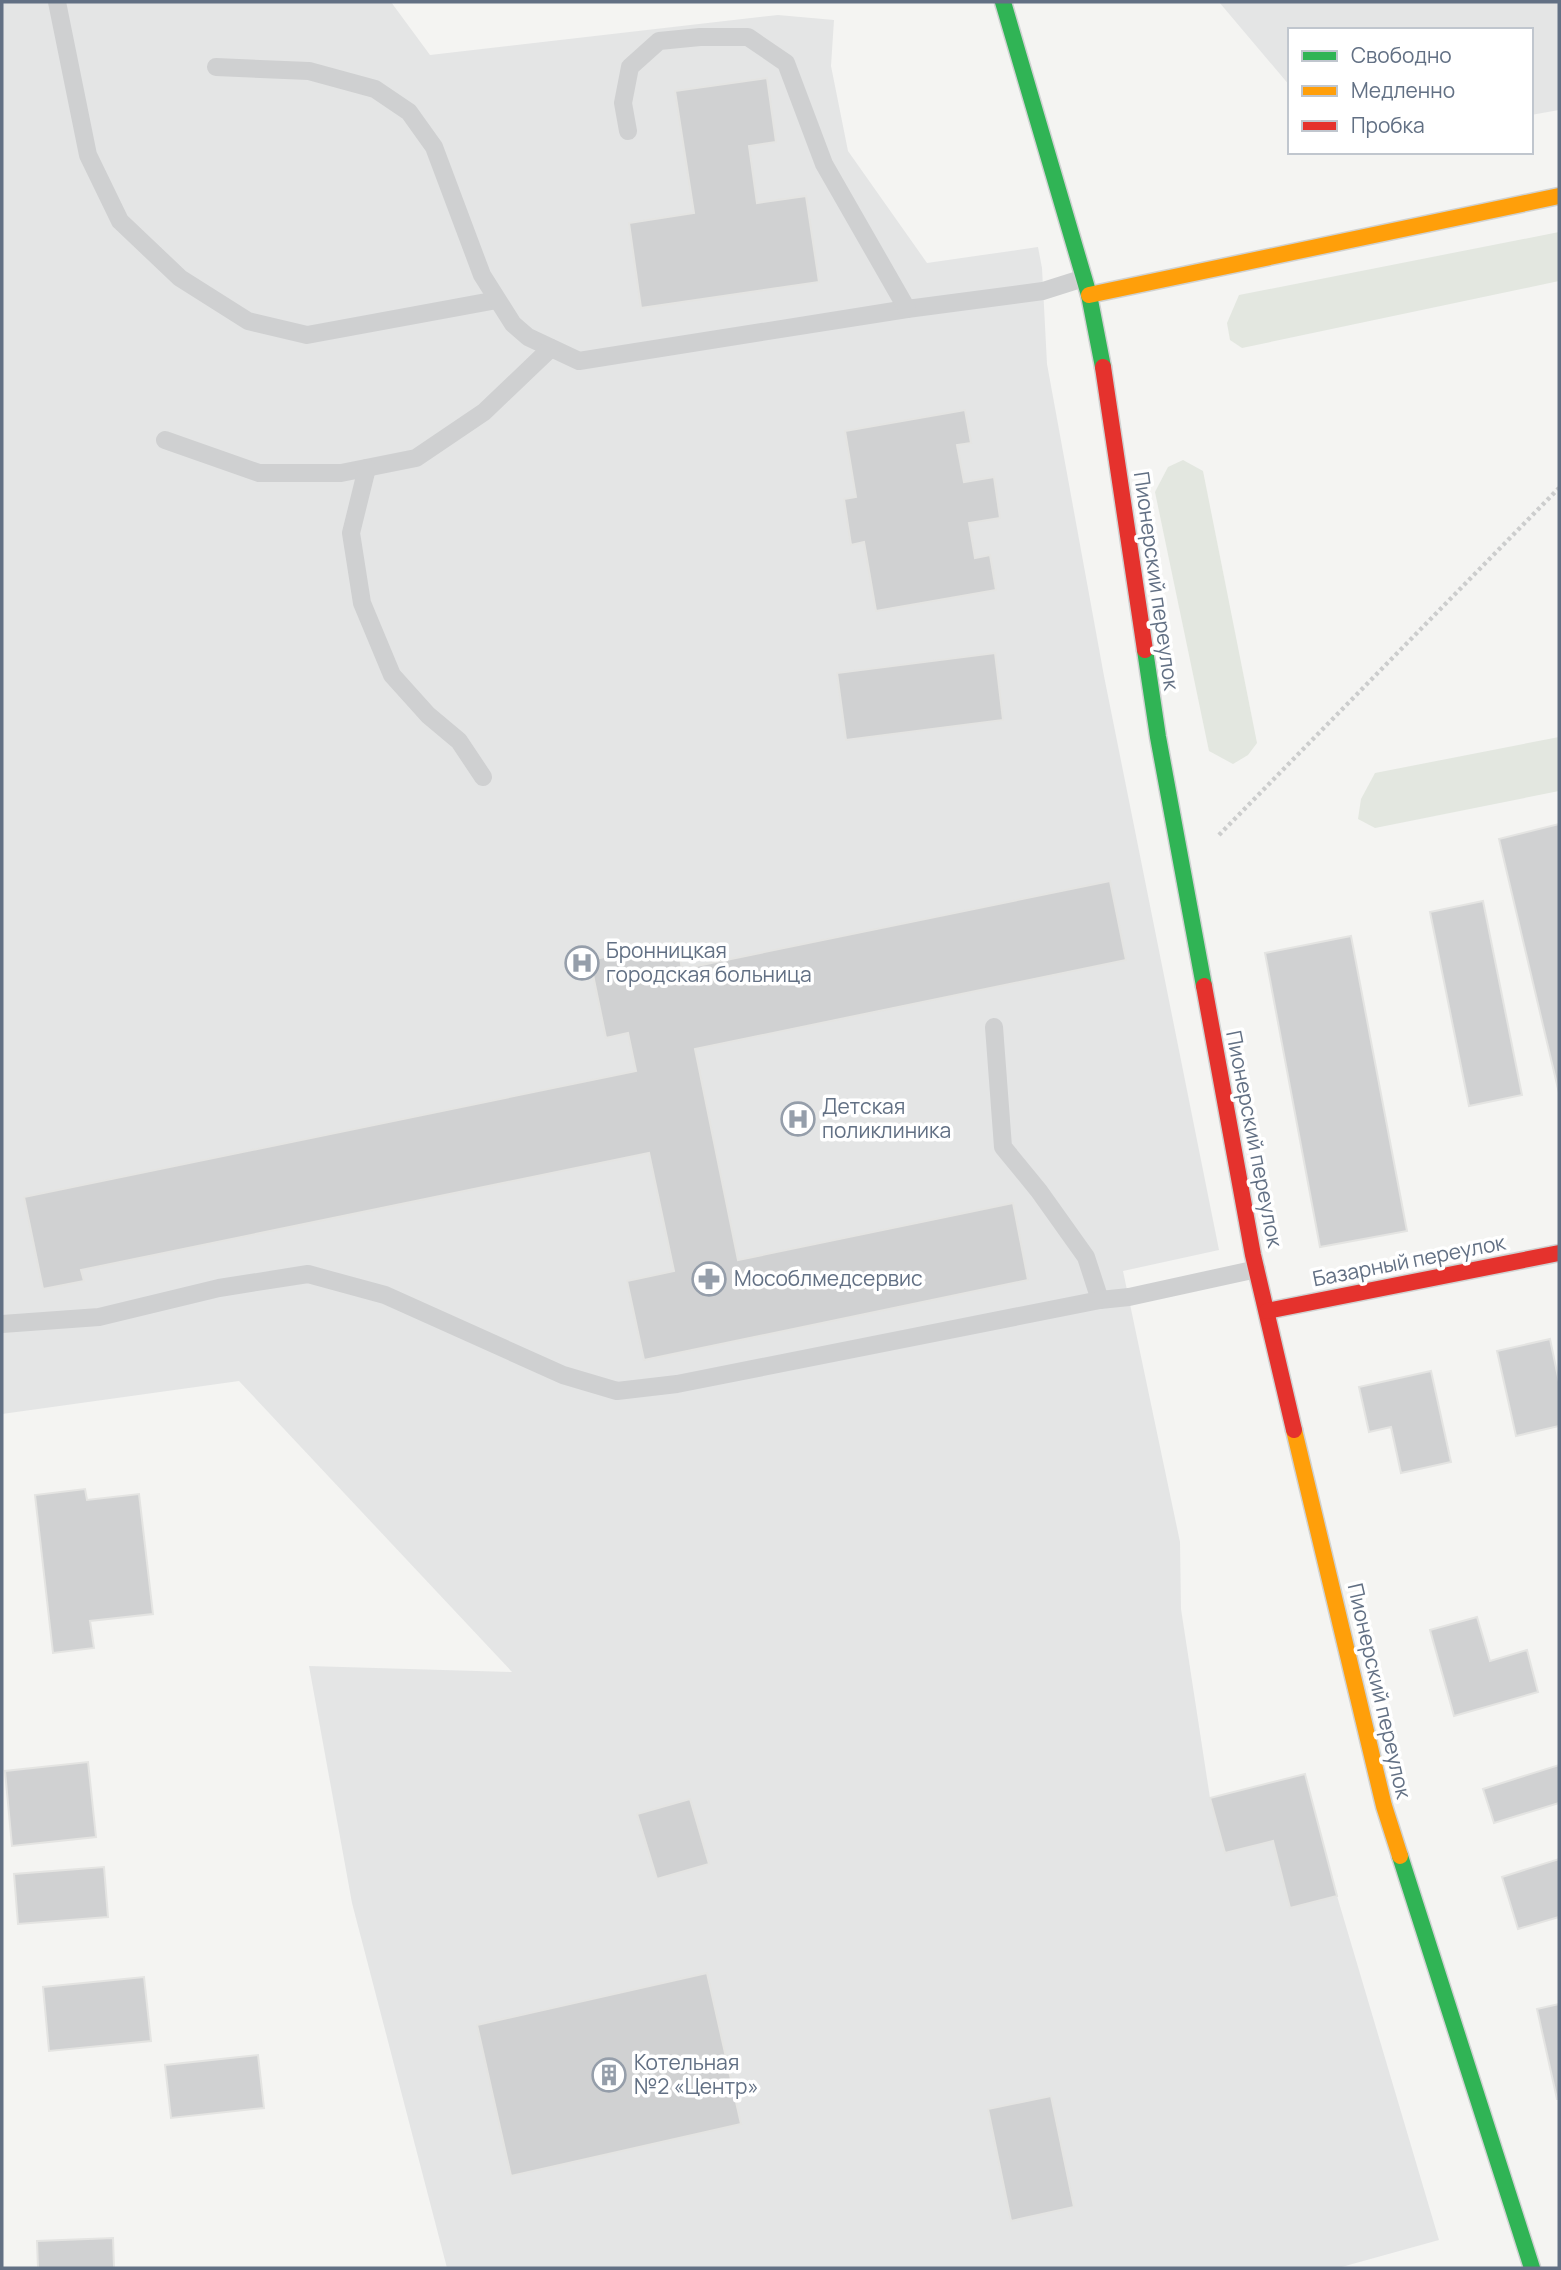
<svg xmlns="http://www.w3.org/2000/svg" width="1561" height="2270" font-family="Manrope,sans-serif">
<rect width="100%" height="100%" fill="#f4f4f2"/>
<g fill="#e4e5e5">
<polygon points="2,2 391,2 430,55 778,15 834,20 831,66 848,151 927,263 1038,247 1042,268 1047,364 1104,676 1219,1250 1123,1271 1180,1542 1181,1609 1210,1798 1225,1853 1273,1841 1290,1908 1337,1896 1439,2240 1338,2268 447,2268 352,1903 309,1666 512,1672 239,1381 2,1414"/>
<polygon points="1219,2 1559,2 1559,110 1531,115 1531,30 1290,30 1290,86"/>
</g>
<g fill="#e3e7e0">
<polygon points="1559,232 1559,281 1242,348 1230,340 1227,323 1239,295"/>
<polygon points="1183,460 1203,471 1257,743 1248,755 1233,764 1209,751 1155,492 1168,467"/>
<polygon points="1559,737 1559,791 1375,828 1358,819 1361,799 1375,773"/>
</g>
<g fill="#d0d1d2" stroke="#e4e4e2" stroke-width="2">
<polygon points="767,78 776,142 749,146 757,203 806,196 819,282 641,308 629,223 694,213 675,91"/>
<polygon points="965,410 971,443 957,445 964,482 994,477 1000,518 969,523 975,558 990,555 996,590 876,611 864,542 851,545 844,499 856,497 845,431"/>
<polygon points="995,653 1003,720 846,740 837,673"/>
<polygon points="1559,824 1559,1093 1499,839"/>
<polygon points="1110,881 1126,960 695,1049 738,1260 1013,1203 1028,1280 644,1360 627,1281 674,1271 649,1153 81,1270 84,1281 43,1289 24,1197 636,1071 628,1033 606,1038 590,960 677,942 682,969"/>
<polygon points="1483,901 1522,1095 1469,1106 1430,912"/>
<polygon points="1351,936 1407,1231 1320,1247 1265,953"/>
<polygon points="1550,1339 1559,1382 1559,1426 1516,1436 1497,1351"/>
<polygon points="1431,1371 1451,1462 1401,1473 1391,1427 1369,1432 1359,1387"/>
<polygon points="85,1489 87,1500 139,1494 153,1614 90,1621 94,1648 53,1653 35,1495"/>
<polygon points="1477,1617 1490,1661 1527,1650 1538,1692 1454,1716 1430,1630"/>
<polygon points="88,1762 96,1837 12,1846 5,1771"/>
<polygon points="1559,1765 1559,1803 1494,1823 1483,1789"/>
<polygon points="1305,1774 1337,1896 1290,1908 1273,1841 1225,1853 1210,1798"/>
<polygon points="690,1799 709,1864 657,1879 637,1814"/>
<polygon points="1559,1859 1559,1917 1518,1929 1502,1877"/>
<polygon points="104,1867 108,1917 18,1924 14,1874"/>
<polygon points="707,1973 741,2124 511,2176 477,2025"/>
<polygon points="144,1977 151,2041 49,2051 43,1987"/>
<polygon points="1559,2004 1559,2099 1557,2099 1537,2009"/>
<polygon points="258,2055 264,2108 171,2118 165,2065"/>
<polygon points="1051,2096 1074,2207 1011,2221 988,2109"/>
<polygon points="113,2238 114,2268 38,2268 37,2241"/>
</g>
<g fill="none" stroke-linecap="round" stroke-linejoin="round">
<defs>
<g id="fast">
<polyline points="1003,2 1089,295 1103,367"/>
<polyline points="1145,650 1158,737 1204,986"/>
<polyline points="1400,1856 1532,2268"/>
</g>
<g id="slow">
<polyline points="1089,295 1559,196"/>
<polyline points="1294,1430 1384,1806 1400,1856"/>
</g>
<g id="jam">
<polyline points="1103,367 1145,650"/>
<polyline points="1204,986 1253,1255 1294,1430"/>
<polyline points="1267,1311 1559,1253"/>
</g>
</defs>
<use href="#fast" stroke="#d0d2d2" stroke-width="19"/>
<use href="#slow" stroke="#d0d2d2" stroke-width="19"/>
<use href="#jam" stroke="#d0d2d2" stroke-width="19"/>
<polyline stroke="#cccdcd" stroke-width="4.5" stroke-dasharray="3.5 3.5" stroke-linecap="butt" points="1219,835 1559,488"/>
<g stroke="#cfd0d1" stroke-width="18">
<polyline points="57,2 88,155 120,221 180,278 248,321 307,335 497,300"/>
<polyline points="216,67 309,71 375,89 409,112 434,147 482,275 513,324 528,337 579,361 907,309 1043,291 1084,278"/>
<polyline points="628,131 623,103 630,67 659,41 700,37 748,37 786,63 824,164 907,309"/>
<polyline points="165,440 259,473 341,473 416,458 484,412 551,348"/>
<polyline points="367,468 351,533 362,603 392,675 428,715 459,741 483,777"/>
<polyline points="994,1027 1003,1147 1039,1191 1086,1257 1100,1300"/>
<polyline points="2,1324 99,1317 219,1288 308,1274 385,1295 563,1375 617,1391 677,1384 1100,1300 1129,1297 1257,1269"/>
</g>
<use href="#fast" stroke="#30b455" stroke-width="16"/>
<use href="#slow" stroke="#ff9f0a" stroke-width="16"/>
<use href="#jam" stroke="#e5322d" stroke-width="16"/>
</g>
<defs>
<symbol id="hospital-ring" viewBox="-11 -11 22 22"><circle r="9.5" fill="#fff" stroke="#959eaa" stroke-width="1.5"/><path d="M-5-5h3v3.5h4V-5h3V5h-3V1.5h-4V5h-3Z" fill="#959eaa"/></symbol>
<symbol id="pharmacy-ring" viewBox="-11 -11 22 22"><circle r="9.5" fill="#fff" stroke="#959eaa" stroke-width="1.5"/><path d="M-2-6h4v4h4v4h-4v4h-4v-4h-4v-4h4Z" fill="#959eaa"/></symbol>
<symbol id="building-ring" viewBox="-11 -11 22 22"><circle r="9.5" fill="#fff" stroke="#959eaa" stroke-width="1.5"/><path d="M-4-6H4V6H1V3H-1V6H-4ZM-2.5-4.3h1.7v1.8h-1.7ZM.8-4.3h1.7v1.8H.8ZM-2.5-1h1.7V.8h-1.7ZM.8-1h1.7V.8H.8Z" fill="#959eaa"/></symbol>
</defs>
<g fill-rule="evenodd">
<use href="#hospital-ring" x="563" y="944" width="38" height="38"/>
<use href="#hospital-ring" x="779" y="1100" width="38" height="38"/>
<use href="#pharmacy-ring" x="690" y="1260" width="38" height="38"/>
<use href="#building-ring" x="590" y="2056" width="38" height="38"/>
</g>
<g text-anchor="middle" stroke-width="7" stroke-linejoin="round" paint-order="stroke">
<g font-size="21" fill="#627084" stroke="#fff">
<text transform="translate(1156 581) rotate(82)" y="7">Пионерский переулок</text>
<text transform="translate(1254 1139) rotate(79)" y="7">Пионерский переулок</text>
<text transform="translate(1409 1261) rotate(-11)" y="7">Базарный переулок</text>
<text transform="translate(1379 1691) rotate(77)" y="7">Пионерский переулок</text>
</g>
<g font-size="21" fill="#627084" stroke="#fff" text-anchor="start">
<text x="606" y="958">Бронницкая<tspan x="606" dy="24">городская больница</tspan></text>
<text x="822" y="1114">Детская<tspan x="822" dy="24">поликлиника</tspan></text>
<text x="734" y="1286">Мособлмедсервис</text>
<text x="634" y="2070">Котельная<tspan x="634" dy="24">№2 «Центр»</tspan></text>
</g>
</g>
<rect width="1561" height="2270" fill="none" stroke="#627084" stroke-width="7"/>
<rect x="1288" y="28" width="245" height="126" fill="#ffffff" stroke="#c0c6ce" stroke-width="2"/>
<rect x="1302" y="51" width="35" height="10" fill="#30b455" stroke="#c0c6ce" stroke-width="2"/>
<text x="1351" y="63" font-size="21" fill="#627084">Свободно</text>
<rect x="1302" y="86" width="35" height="10" fill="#ff9f0a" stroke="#c0c6ce" stroke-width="2"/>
<text x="1351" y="98" font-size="21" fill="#627084">Медленно</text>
<rect x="1302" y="121" width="35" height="10" fill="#e5322d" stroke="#c0c6ce" stroke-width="2"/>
<text x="1351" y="133" font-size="21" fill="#627084">Пробка</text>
</svg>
